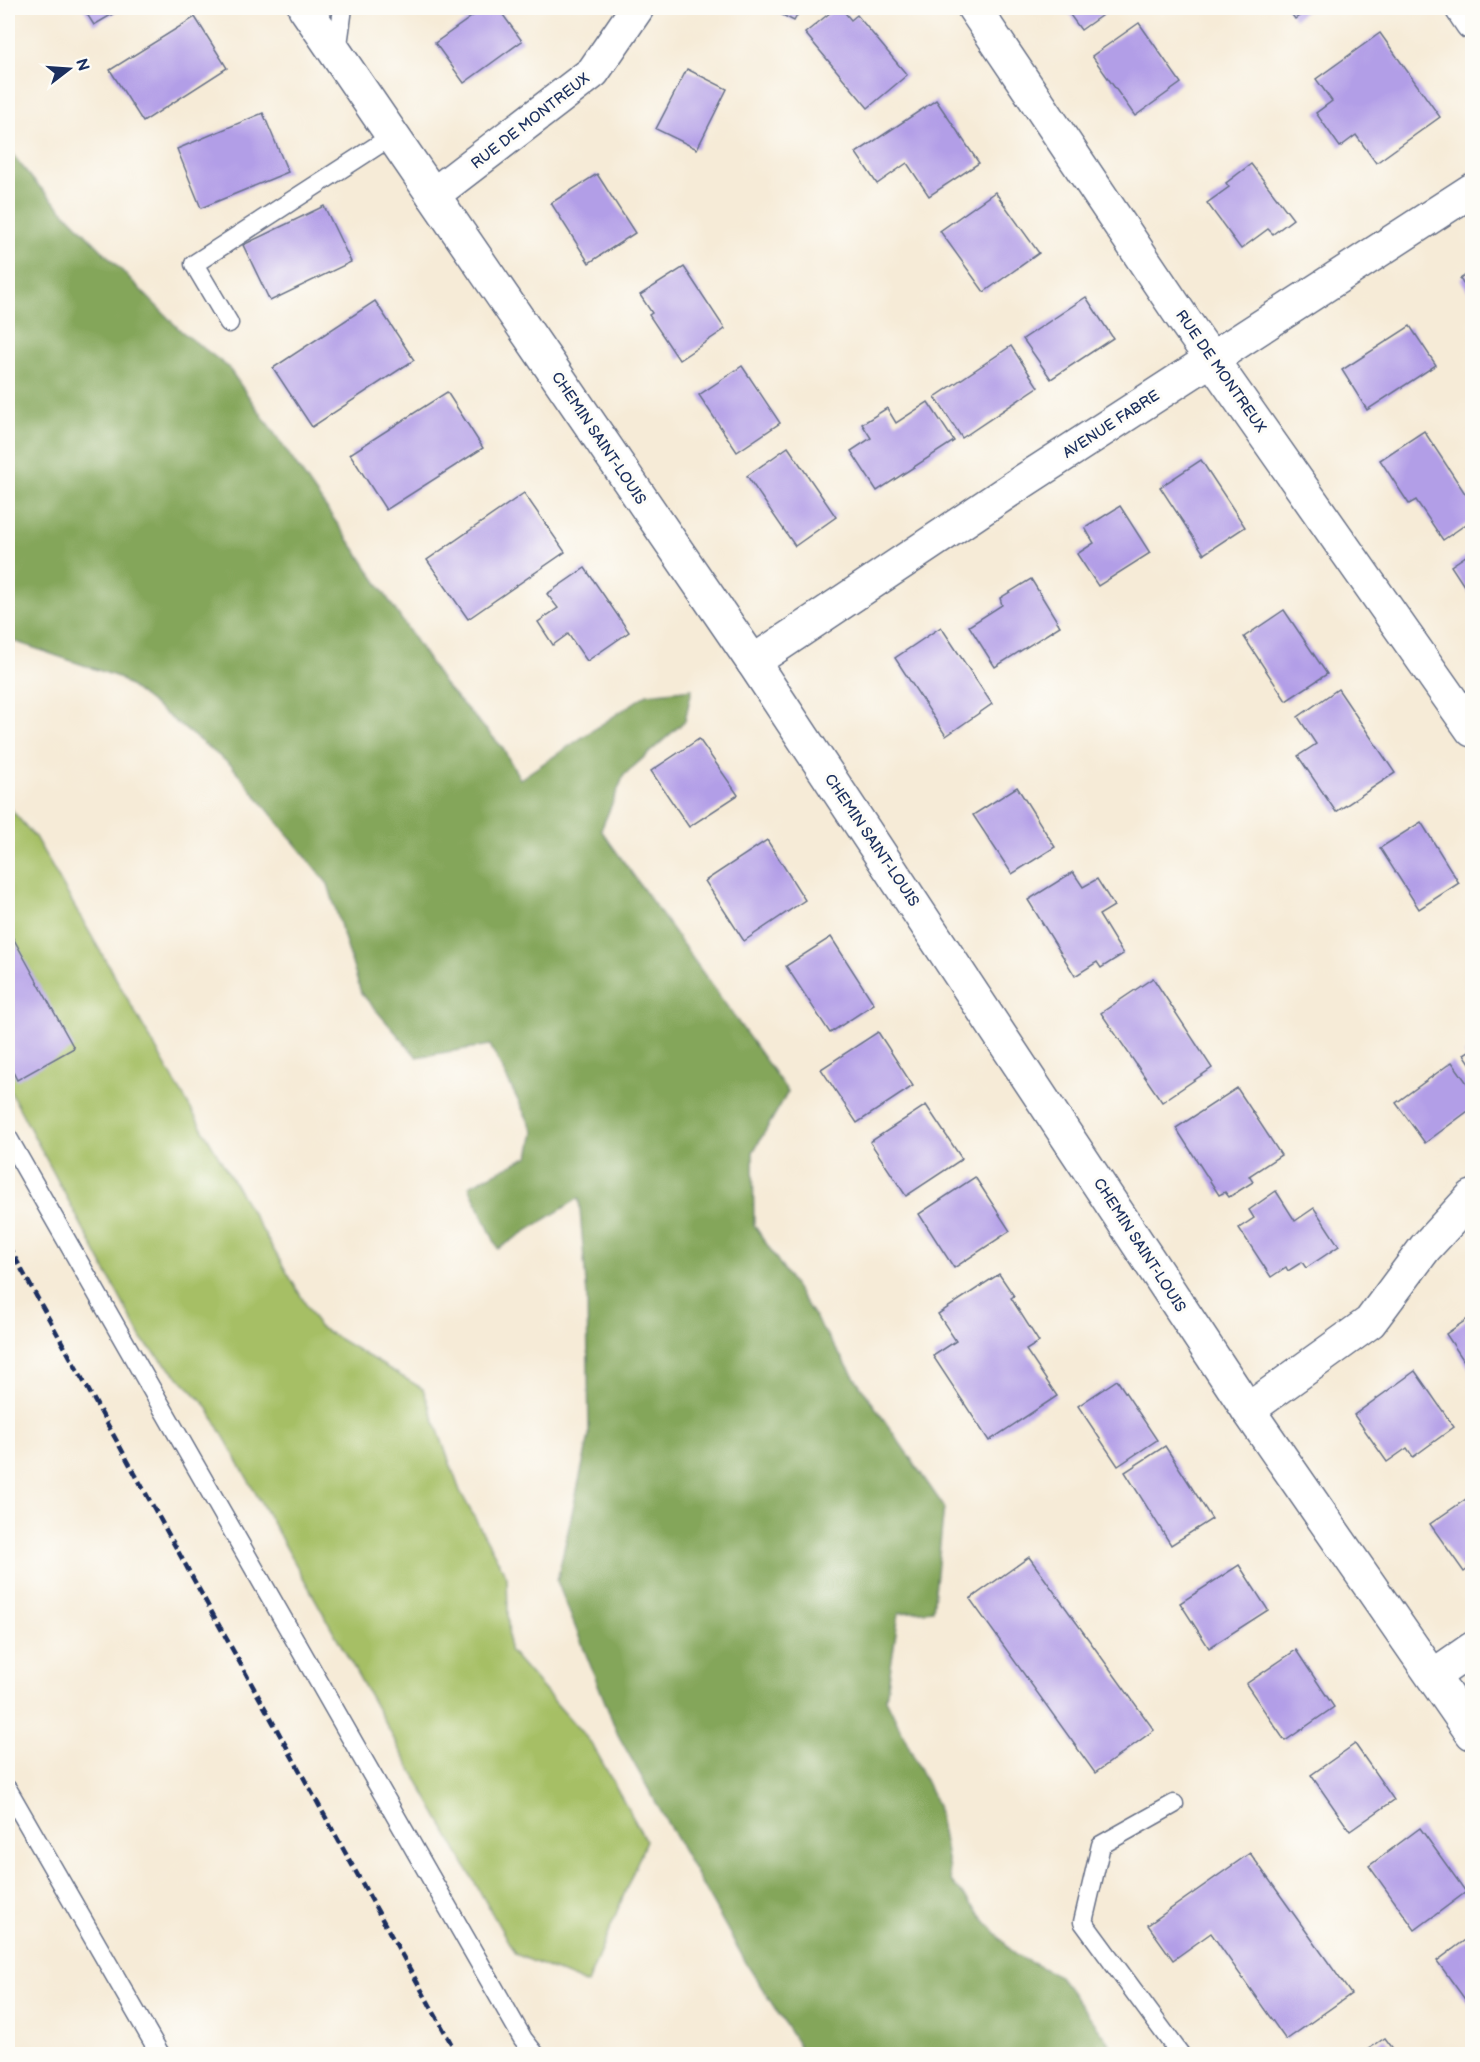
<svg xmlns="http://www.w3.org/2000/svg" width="1480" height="2062" font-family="'Balsamiq Sans',sans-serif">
<rect width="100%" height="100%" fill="#fdfcf7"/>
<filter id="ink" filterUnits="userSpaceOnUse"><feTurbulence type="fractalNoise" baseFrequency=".0167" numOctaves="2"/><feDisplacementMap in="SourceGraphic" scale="12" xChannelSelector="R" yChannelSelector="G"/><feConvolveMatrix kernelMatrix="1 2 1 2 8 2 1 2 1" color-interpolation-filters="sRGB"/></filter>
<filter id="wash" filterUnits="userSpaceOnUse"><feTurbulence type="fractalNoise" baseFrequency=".008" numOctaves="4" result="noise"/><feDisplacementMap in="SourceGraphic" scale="24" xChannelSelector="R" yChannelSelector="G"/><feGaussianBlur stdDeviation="1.35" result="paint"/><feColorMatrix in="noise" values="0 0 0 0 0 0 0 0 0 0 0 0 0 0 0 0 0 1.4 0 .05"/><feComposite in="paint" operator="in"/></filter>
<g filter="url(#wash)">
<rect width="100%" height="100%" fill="#f6ebd7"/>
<polygon fill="#a6bf65" stroke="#607762" stroke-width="1.5" points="8,806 35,837 175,1082 319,1327 423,1389 460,1491 507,1577 509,1650 592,1744 646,1841 587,1984 515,1954 206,1405 143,1341 8,1087"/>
<polygon fill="#84a65a" stroke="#506a5c" stroke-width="1.5" points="8,149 34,181 181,331 228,367 361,558 444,684 502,747 520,779 647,694 692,689 685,721 624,775 601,830 788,1092 753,1152 754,1225 853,1375 944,1507 933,1610 899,1613 886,1699 937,1805 951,1881 1015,1955 1059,1976 1118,2054 804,2054 748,1966 618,1735 557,1581 589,1436 587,1296 579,1198 498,1249 469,1186 529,1156 534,1132 490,1045 417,1057 361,993 328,884 232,766 118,677 8,639"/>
<g id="blocks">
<g fill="#b29ee7">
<polygon points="83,8 123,8 94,25"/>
<polygon points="484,8 498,8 522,41 464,83 435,43"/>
<polygon points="769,8 801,8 794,21"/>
<polygon points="836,8 841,8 851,20 857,15 907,75 868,108 805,33"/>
<polygon points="1065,8 1112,8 1081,30"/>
<polygon points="1287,8 1310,8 1295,19"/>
<polygon points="195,17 227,68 143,122 110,70"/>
<polygon points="1139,23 1181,83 1135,116 1092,56"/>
<polygon points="1380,33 1440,117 1376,163 1356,135 1340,147 1316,113 1332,101 1316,79"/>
<polygon points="687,69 727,89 697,149 656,129"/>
<polygon points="936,100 979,163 929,196 907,163 877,184 856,153"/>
<polygon points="263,113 288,172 201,208 177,149"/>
<polygon points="1251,164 1293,219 1273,234 1268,229 1241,249 1207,203 1229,187 1226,183"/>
<polygon points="597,174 635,233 589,263 551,203"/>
<polygon points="995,192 1039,253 984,292 940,231"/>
<polygon points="324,206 351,262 270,301 243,245"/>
<polygon points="684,267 725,329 679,360 649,315 652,313 640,295"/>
<polygon points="1472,271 1472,297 1460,279"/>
<polygon points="1086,297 1113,338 1051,379 1023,339"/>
<polygon points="375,301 414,360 312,427 273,368"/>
<polygon points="1410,326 1436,365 1367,410 1342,370"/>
<polygon points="1011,346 1038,387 962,438 935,397"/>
<polygon points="742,366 780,423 737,452 699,395"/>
<polygon points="447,392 483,448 386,510 350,454"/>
<polygon points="928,402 954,441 877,491 851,451 871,438 862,424 887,408 896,423"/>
<polygon points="1424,431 1472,504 1472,520 1443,540 1416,500 1409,504 1380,460"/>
<polygon points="788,447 836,517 795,546 747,476"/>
<polygon points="1201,460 1245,527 1204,554 1160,487"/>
<polygon points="524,493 565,552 468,619 427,560"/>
<polygon points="1120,506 1150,553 1098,586 1077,554 1094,543 1085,528"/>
<polygon points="1472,552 1472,598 1451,566"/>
<polygon points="585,568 629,632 587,661 568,634 553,645 538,622 558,608 547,594"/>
<polygon points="1031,579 1060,626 995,667 969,626 1002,605 1000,598"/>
<polygon points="1284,610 1327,674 1286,701 1244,637"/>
<polygon points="941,627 992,704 946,736 895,658"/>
<polygon points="1338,689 1395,773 1336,812 1298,756 1316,744 1298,717"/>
<polygon points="699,739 738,795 689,827 651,771"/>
<polygon points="1017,787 1055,847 1012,874 973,815"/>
<polygon points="1421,822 1459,883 1419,909 1380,848"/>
<polygon points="767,840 805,900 744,941 705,881"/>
<polygon points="1073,872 1083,887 1097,879 1114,906 1099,915 1123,954 1101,968 1097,962 1075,976 1028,900"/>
<polygon points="12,936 74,1048 17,1080 8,1062 8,938"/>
<polygon points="831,937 874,1004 830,1033 786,966"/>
<polygon points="1153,978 1212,1068 1162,1102 1101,1013"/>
<polygon points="878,1032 913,1086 857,1123 821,1069"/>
<polygon points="1472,1049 1472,1066 1464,1054"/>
<polygon points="1452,1062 1472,1090 1472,1108 1425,1143 1396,1103"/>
<polygon points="1237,1088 1281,1155 1249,1176 1253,1182 1229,1197 1225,1192 1219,1195 1176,1128"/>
<polygon points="926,1105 962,1159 906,1196 870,1142"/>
<polygon points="975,1177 1010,1231 954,1268 919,1214"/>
<polygon points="1276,1191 1295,1221 1314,1208 1339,1246 1306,1268 1302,1262 1288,1271 1286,1267 1271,1277 1239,1228 1254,1218 1249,1210"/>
<polygon points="999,1274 1014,1296 1011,1298 1039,1342 1026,1350 1057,1396 989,1441 933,1356 956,1341 938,1314"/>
<polygon points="1472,1316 1472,1373 1446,1334"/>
<polygon points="1415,1371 1454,1427 1413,1457 1407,1448 1387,1462 1354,1415"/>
<polygon points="1117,1380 1157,1440 1118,1466 1078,1406"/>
<polygon points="1165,1446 1212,1519 1171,1545 1125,1472"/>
<polygon points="1472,1495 1472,1566 1464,1572 1430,1524"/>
<polygon points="1029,1557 1154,1730 1095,1773 970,1599"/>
<polygon points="1239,1565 1268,1610 1209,1648 1180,1603"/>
<polygon points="1296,1650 1334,1707 1285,1741 1246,1684"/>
<polygon points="1355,1744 1394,1800 1350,1831 1311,1775"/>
<polygon points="1420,1828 1466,1892 1415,1930 1369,1866"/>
<polygon points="1250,1853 1351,1994 1286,2040 1211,1933 1173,1960 1148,1925"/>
<polygon points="1472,1935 1472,2009 1437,1961"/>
<polygon points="1385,2038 1397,2054 1361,2054"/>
</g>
</g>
</g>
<g filter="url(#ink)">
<use href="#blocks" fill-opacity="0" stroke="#687188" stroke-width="1.5"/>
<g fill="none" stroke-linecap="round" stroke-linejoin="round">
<defs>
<g id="service">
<polyline points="337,52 343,8"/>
<polyline points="229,323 194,264 392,136"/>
<polyline points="8,1138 523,2039 535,2054"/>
<polyline points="8,1790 160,2054"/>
<polyline points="1174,1804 1101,1845 1083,1922 1180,2054"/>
</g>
<g id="minor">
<polyline points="974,8 1184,320 1472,730"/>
<polyline points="1462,8 1472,23"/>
<polyline points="433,195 593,72 637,8"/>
<polyline points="753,662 1025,480 1472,190"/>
<polyline points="1248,1410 1370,1322 1425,1248 1472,1197"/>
<polyline points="1433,1676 1472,1649"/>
</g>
<polyline id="tertiary" points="305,8 753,662 1248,1410 1472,1733"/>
</defs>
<use href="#service" stroke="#687188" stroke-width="21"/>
<use href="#minor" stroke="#687188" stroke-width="36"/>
<use href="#tertiary" stroke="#687188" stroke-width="36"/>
<use href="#service" stroke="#fff" stroke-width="18"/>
<use href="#minor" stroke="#fff" stroke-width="33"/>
<use href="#tertiary" stroke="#fff" stroke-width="33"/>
<polyline stroke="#1b2f5e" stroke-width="4.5" stroke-dasharray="9 4.5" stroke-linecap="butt" points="8,1245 457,2054"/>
</g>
</g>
<g text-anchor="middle" stroke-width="6" stroke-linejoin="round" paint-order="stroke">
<g font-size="15" fill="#1b2f5e" stroke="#fdfcf7">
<text transform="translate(530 121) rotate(-38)" y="5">RUE DE MONTREUX</text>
<text transform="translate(1221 371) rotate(55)" y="5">RUE DE MONTREUX</text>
<text transform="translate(1111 424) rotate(-33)" y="5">AVENUE FABRE</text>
<text transform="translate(599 438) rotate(56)" y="5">CHEMIN SAINT-LOUIS</text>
<text transform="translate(872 840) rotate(56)" y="5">CHEMIN SAINT-LOUIS</text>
<text transform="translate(1140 1245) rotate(57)" y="5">CHEMIN SAINT-LOUIS</text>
</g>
</g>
<rect width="1480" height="2062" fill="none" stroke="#fdfcf7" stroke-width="30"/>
<g transform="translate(69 69) rotate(73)" stroke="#fdfcf7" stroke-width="4.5" paint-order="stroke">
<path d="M0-4.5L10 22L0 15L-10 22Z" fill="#1b2f5e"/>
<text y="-9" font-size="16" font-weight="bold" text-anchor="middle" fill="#1b2f5e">N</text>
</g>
</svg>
